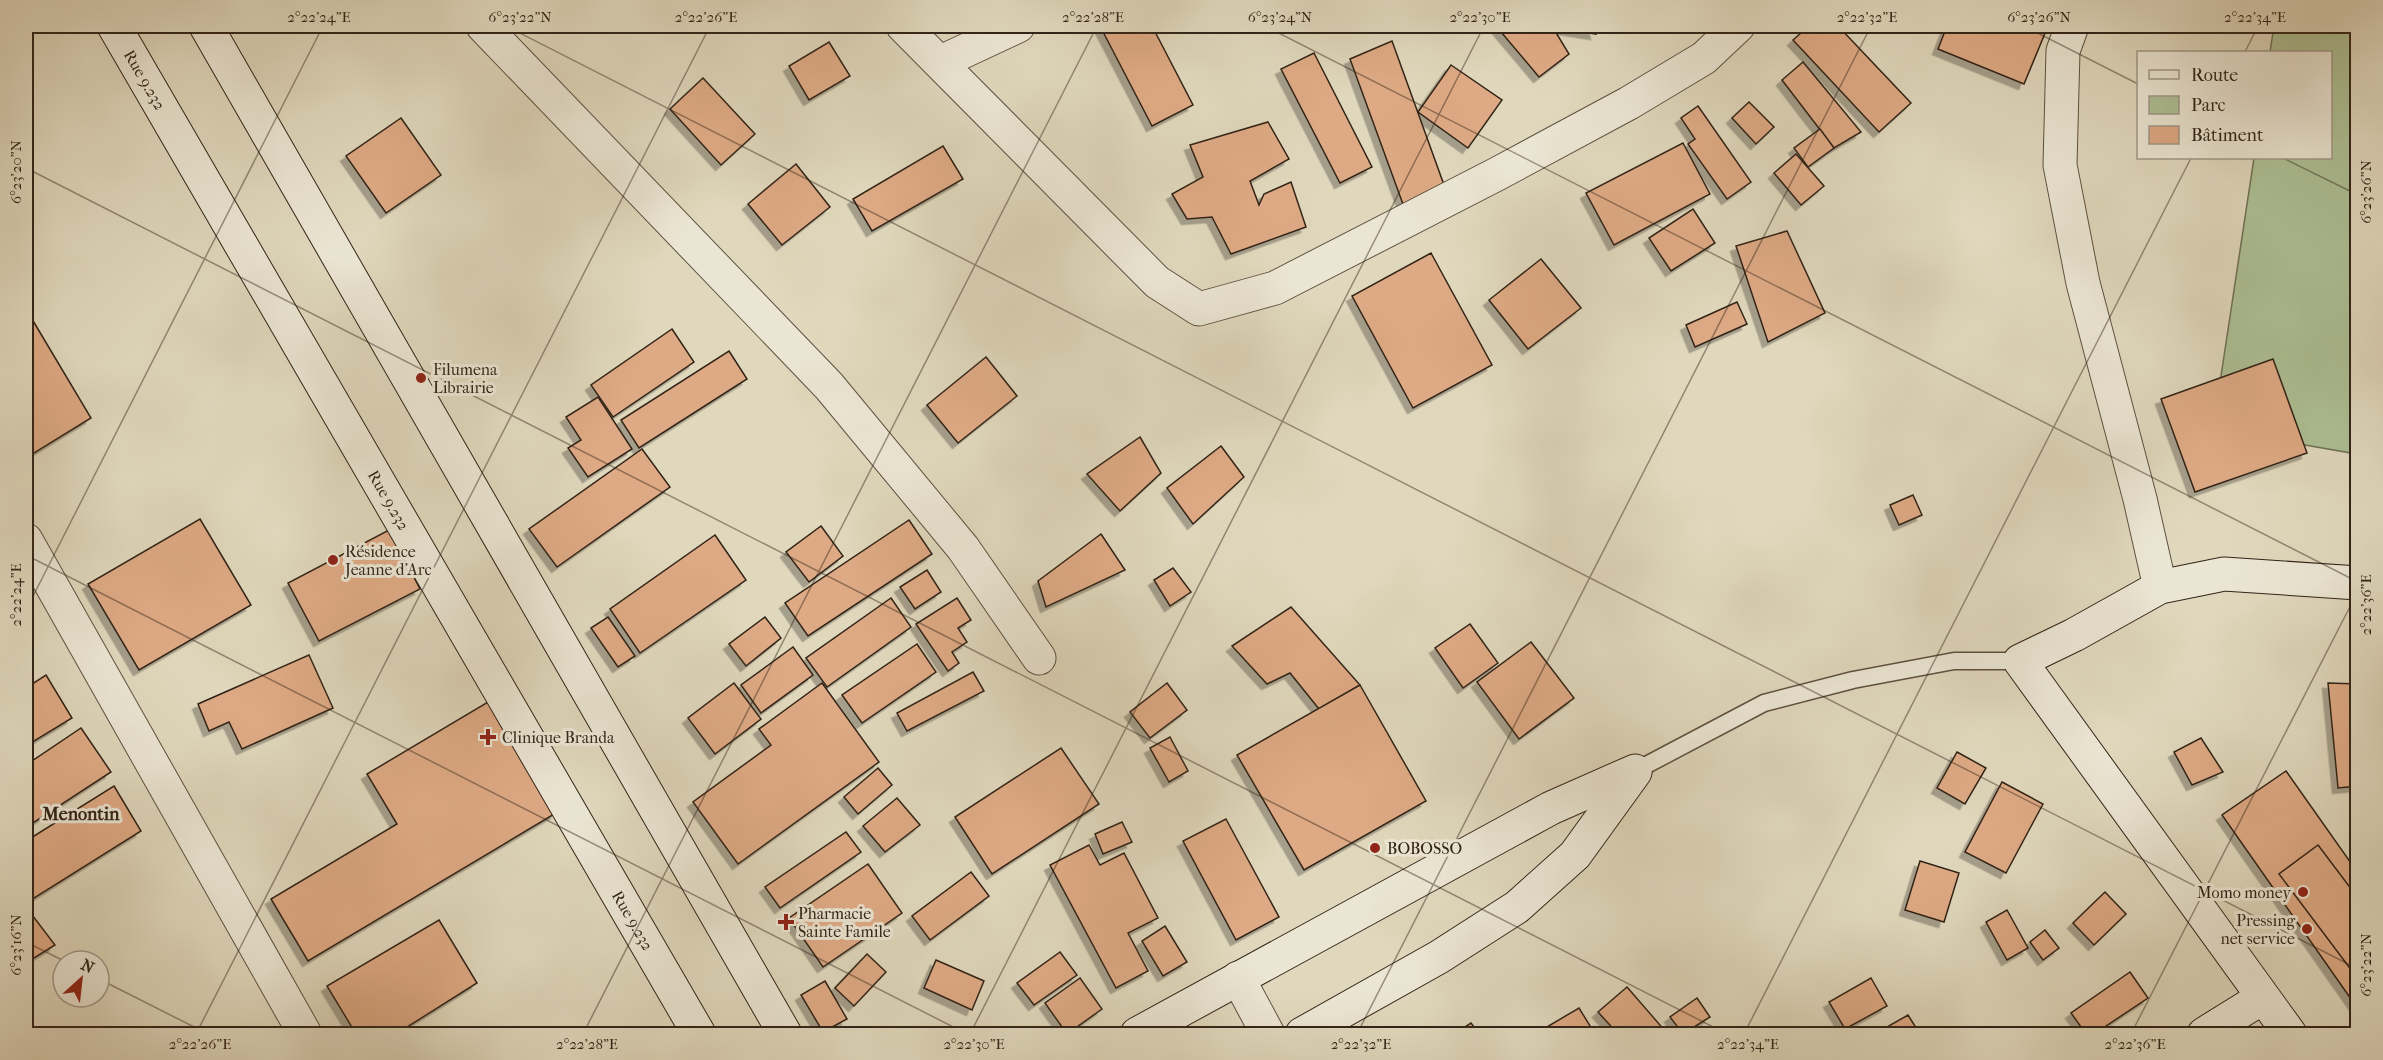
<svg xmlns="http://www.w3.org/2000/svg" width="2383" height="1060" font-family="'IM FELL French Canon',serif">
<defs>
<filter id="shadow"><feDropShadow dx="-5.5" dy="5.5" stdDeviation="0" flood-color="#0004"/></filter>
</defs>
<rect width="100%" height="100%" fill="#e0d8bd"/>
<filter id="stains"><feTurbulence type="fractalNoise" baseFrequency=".00333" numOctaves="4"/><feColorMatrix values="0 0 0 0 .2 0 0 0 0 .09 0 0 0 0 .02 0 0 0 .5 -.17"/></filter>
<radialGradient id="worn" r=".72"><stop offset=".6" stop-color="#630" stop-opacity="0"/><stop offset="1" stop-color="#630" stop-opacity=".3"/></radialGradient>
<polygon fill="#adc095" stroke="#6f7256" stroke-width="1.5" points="2274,26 2357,26 2357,454 2213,429 2254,158 2330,158 2330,52 2270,52"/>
<g fill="#deaa85" stroke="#312418" stroke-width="1.5" filter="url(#shadow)">
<polygon points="1100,26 1152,26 1193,105 1152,126"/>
<polygon points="1496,26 1552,26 1569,54 1539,77"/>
<polygon points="1545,26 1594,26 1596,34"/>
<polygon points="1809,26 1838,26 1911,103 1879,132 1793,40"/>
<polygon points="1947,26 2048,26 2024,84 1938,49"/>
<polygon points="1392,41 1444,185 1404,207 1350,59"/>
<polygon points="829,42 850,76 809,100 789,66"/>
<polygon points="1314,53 1372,167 1340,183 1281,69"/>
<polygon points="1803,62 1861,132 1834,148 1782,80"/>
<polygon points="1451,65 1502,100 1468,148 1418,112"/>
<polygon points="703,78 755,134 721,165 670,109"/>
<polygon points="1749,102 1774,127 1756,144 1732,118"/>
<polygon points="1698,106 1751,182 1727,199 1688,144 1695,139 1681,118"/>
<polygon points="401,118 441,175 386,213 346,156"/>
<polygon points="1268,122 1289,159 1250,181 1259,205 1264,194 1291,182 1306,227 1231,254 1212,217 1187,219 1172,194 1203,177 1190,145"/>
<polygon points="1820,129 1834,148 1808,167 1794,148"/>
<polygon points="1683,143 1710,194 1614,245 1586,193"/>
<polygon points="943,146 963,179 872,231 853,199"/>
<polygon points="1796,154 1824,186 1801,205 1774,173"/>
<polygon points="796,164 830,207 782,245 748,204"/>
<polygon points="1693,209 1715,243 1671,271 1649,238"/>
<polygon points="1787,231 1825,313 1768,342 1736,246"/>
<polygon points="1431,253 1492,365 1413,408 1352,296"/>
<polygon points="1541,259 1581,308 1528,349 1489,300"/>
<polygon points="1737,302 1747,324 1695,347 1686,325"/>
<polygon points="26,309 91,418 26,458"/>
<polygon points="672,329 694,362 613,417 591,385"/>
<polygon points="729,351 747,379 639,448 621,420"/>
<polygon points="986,357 1017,396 958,443 927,405"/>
<polygon points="2273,359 2307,453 2195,492 2161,399"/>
<polygon points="598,397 632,449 588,477 568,448 581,440 566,417"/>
<polygon points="1140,437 1161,473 1120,511 1087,474"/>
<polygon points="1221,446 1244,477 1193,524 1167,488"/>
<polygon points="642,449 670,487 557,567 529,529"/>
<polygon points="1913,495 1922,515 1899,525 1890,505"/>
<polygon points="200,519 251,605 139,670 88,584"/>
<polygon points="909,520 932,554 808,636 785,603"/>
<polygon points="821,526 843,556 809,582 786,552"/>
<polygon points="389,530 420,589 319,641 288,583"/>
<polygon points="1101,534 1125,570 1046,607 1038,581"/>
<polygon points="715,535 746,580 640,653 610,609"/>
<polygon points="1173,568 1191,592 1170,606 1154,580"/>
<polygon points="927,570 941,592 915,609 900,587"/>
<polygon points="891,598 911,627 827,687 806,658"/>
<polygon points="957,598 971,620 958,628 967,642 952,652 959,663 948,671 916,624"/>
<polygon points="1291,607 1360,685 1319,709 1290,673 1267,684 1232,646"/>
<polygon points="608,617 635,656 618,667 591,628"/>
<polygon points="765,617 781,638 746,666 729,644"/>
<polygon points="1470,624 1498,663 1463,688 1435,648"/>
<polygon points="1531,642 1574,698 1519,739 1477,682"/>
<polygon points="917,644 936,672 862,723 842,695"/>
<polygon points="793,647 813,675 761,713 741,685"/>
<polygon points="309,655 333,708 242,749 229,722 209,731 198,704"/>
<polygon points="973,672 984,691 907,731 897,713"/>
<polygon points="46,675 72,718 26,746 26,688"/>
<polygon points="734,683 761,719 715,754 688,718"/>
<polygon points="822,683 879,762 738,864 693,802 771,745 759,729"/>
<polygon points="1167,683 1187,710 1150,738 1130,712"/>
<polygon points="2328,683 2358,684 2358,786 2338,788"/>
<polygon points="1360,685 1426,801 1304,870 1237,755"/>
<polygon points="488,702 556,813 308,961 271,899 397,824 367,774"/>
<polygon points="81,728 111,772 33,823 26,811 26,765"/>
<polygon points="1170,737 1188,771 1169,782 1150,748"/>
<polygon points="2201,738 2223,772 2192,785 2174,752"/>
<polygon points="1061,748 1099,804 992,874 955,817"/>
<polygon points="1957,752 1986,768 1965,804 1937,788"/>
<polygon points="878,768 892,785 858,814 844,797"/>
<polygon points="2286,771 2358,873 2358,1009 2222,815"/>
<polygon points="2002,782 2043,804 2006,873 1965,852"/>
<polygon points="114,786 141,831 31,900 26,892 26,841"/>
<polygon points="897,798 920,825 885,852 863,826"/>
<polygon points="1226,819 1279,917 1236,940 1183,841"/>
<polygon points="1122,822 1132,842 1103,854 1095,834"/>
<polygon points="846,832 861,852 780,908 765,887"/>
<polygon points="1089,845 1100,865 1124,853 1158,918 1128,933 1148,971 1116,988 1050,865"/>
<polygon points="2318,845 2358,898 2358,979 2279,874"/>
<polygon points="1920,861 1959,873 1944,922 1905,910"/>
<polygon points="868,864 902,913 823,967 789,918"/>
<polygon points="971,872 989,896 930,940 912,916"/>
<polygon points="2105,892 2126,914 2094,945 2073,923"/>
<polygon points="26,907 55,945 26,963"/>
<polygon points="2007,910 2028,948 2007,960 1986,922"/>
<polygon points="439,920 477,983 396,1034 356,1034 327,986"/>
<polygon points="1165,926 1187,962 1163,976 1142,941"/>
<polygon points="2045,930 2059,948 2043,960 2030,942"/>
<polygon points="1060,952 1077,975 1034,1005 1017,983"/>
<polygon points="867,954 886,972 854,1006 835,988"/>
<polygon points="936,960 984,981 972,1010 924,988"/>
<polygon points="2130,972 2148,998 2094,1034 2086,1034 2071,1013"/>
<polygon points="1080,978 1102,1009 1067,1034 1045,1003"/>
<polygon points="1871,978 1887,1006 1845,1029 1829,1002"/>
<polygon points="825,981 847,1019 823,1032 801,995"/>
<polygon points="1627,987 1666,1032 1663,1034 1618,1034 1598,1012"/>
<polygon points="1697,998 1710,1017 1683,1034 1670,1017"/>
<polygon points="1579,1008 1595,1034 1535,1034"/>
<polygon points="1908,1015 1920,1034 1892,1034 1887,1027"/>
<polygon points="1471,1023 1479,1034 1454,1034"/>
</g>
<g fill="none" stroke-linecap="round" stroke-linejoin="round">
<defs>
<polyline id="lane" points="1635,771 1764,703 1853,680 1954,661 2020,661"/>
<g id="street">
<polyline points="483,26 829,386 963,548 1039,658"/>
<polyline points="903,26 1157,282 1199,309 1275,288 1497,174 1629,103 1704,58 1738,26"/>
<polyline points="2072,26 2063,51 2060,165 2083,283 2140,499 2160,587"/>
<polyline points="941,62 1018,26"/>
<polyline points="26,540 305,1034"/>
<polyline points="1238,978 1268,1034"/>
</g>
<g id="secondary">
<path id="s1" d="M114 26 699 1034"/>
<polyline points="206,26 785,1034"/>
<polyline points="1137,1034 1551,808 1635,771"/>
<polyline points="1302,1034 1439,957 1517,907 1575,855 1635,772"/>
<polyline points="2204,1034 2262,998"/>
<polyline points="2290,1034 2020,661 2074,635 2160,587 2224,574 2358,583"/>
</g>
</defs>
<use href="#lane" stroke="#5d5141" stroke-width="19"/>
<use href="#street" stroke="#5d5141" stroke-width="35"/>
<use href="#secondary" stroke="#312418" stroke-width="35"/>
<use href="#lane" stroke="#ebe6d4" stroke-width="16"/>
<use href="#street" stroke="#ebe6d4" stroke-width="33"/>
<use href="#secondary" stroke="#ebe6d4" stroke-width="33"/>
</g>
<path fill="none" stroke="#312418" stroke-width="1.5" stroke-opacity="0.45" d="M506 26 2358 969M1265 26 2358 582M2024 26 2138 84M2245 52 2258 26M2283 158 2358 195M26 168 1727 1034M26 555 967 1034M26 610 323 26M26 942 64 961M99 979 208 1034M196 1034 710 26M583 1034 1097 26M970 1034 1484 26M1357 1034 1871 26M1744 1034 2191 158M2131 1034 2358 591"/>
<g fill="#8f2418" stroke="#ebe6d4" stroke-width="2">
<circle cx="421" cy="378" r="6"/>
<circle cx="333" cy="560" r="6"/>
<path d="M485 728h6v6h6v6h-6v6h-6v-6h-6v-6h6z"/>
<circle cx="1375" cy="848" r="6"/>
<circle cx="2303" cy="892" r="6"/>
<path d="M783 913h6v6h6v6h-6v6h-6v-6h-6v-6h6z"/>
<circle cx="2307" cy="929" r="6"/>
</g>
<g text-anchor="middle" stroke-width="6" stroke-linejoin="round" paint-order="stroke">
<g font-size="16" fill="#312418" stroke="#ebe6d4">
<text dy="6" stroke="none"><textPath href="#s1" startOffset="62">Rue 9.232</textPath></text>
<text dy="6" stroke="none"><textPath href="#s1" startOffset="548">Rue 9.232</textPath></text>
<text dy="6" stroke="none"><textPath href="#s1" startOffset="1034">Rue 9.232</textPath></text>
</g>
<g font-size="16" fill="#312418" stroke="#ebe6d4" text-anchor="start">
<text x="433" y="375">Filumena<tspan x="433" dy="18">Librairie</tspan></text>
<text x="345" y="557">Résidence<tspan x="345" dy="18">Jeanne d'Arc</tspan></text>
<text x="502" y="743">Clinique Branda</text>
<text x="1387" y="854">BOBOSSO</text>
<text x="2291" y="898" text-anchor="end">Momo money</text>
<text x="798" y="919">Pharmacie<tspan x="798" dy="18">Sainte Famile</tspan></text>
<text x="2295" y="926" text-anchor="end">Pressing<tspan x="2295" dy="18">net service</tspan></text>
</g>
<g font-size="18" font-weight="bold" fill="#312418" stroke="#ebe6d4">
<text x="81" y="820">Menontin</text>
</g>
</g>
<rect width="2383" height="1060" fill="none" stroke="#e0d8bd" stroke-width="66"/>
<rect x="2137" y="51" width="195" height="108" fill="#ebe6d4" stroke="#a19889" stroke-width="1.5"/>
<rect x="2149" y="70" width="30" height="9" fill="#ebe6d4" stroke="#a19889" stroke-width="1.5"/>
<text x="2191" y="81" font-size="18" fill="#312418">Route</text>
<rect x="2149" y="96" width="30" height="18" fill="#adc095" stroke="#a19889" stroke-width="1.5"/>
<text x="2191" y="111" font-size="18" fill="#312418">Parc</text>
<rect x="2149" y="126" width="30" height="18" fill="#deaa85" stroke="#a19889" stroke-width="1.5"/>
<text x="2191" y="141" font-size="18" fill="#312418">Bâtiment</text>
<g transform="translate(81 979) rotate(27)"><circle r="28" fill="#ebe6d4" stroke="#a19889" stroke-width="1.5"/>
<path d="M0-4.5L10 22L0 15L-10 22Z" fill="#8f2418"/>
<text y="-9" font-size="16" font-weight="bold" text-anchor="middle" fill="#312418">N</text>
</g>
<rect x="33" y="33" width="2317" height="994" fill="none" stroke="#312418" stroke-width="2"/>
<g font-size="15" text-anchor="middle" fill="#312418">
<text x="319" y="22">2°22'24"E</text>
<text x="520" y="22">6°23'22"N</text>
<text x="706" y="22">2°22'26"E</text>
<text x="1093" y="22">2°22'28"E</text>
<text x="1280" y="22">6°23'24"N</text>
<text x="1480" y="22">2°22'30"E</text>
<text x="1867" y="22">2°22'32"E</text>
<text x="2039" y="22">6°23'26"N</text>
<text x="2255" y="22">2°22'34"E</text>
<text transform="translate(16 172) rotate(-90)" y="5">6°23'20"N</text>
<text transform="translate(2366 192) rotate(-90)" y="5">6°23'26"N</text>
<text transform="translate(16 595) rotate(-90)" y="5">2°22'24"E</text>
<text transform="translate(2366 605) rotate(-90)" y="5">2°22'36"E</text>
<text transform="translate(16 945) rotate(-90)" y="5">6°23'16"N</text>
<text transform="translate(2366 965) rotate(-90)" y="5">6°23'22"N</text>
<text x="200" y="1049">2°22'26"E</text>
<text x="587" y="1049">2°22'28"E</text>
<text x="974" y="1049">2°22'30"E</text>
<text x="1361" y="1049">2°22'32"E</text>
<text x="1748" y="1049">2°22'34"E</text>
<text x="2135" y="1049">2°22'36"E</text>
</g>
<rect width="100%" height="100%" filter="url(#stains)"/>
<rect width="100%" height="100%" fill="url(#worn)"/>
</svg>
